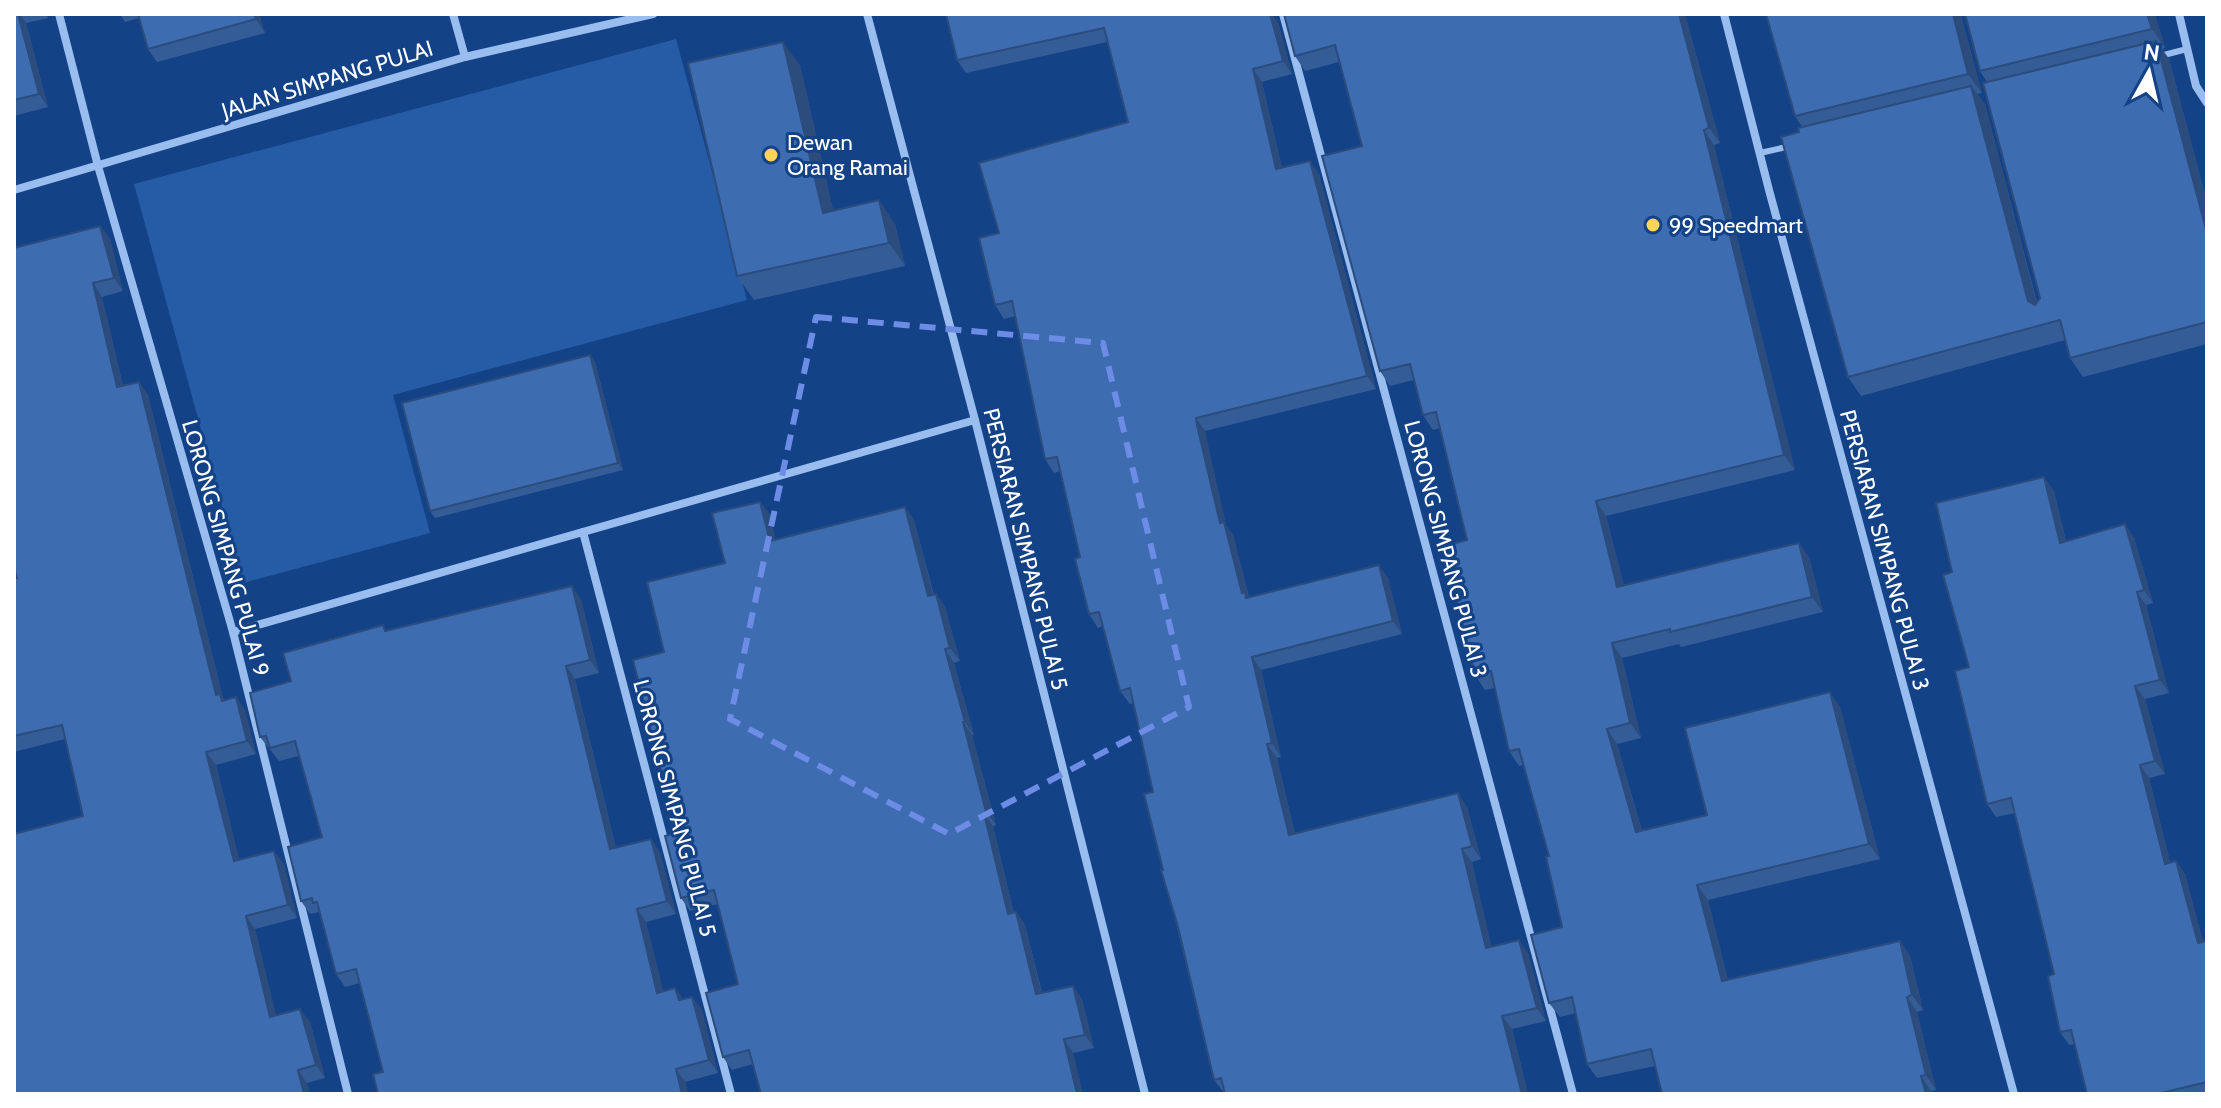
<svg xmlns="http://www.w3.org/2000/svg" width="2221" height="1108" font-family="Cabin,sans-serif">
<rect width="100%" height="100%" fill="#144287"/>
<polygon fill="#265ba6" points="676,39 747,300 393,395 430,533 243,583 134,184"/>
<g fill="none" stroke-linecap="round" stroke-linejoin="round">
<g stroke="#99bdef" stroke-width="6">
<polyline points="2160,56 2187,49"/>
<polyline points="1760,153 1791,146"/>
</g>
<g stroke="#99bdef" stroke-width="8">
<polyline points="59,14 98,166 233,632 348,1094"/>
<polyline points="453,14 465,57"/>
<polyline points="867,14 975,420 1145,1094"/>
<polyline points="1283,14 1573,1094"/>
<polyline points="1724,14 1769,190 2014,1094"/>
<polyline points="2179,14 2196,86 2207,103"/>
<polyline points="14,190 465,57 653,14"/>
<polyline points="583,532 731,1094"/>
<polyline points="233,632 975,420"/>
</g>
</g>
<g fill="#345d98">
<polygon points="14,14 47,14 48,18 26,23 48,107 14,116"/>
<polygon points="120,14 259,14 265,33 157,62 148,49 139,18 125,22"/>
<polygon points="946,14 1278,22 1292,74 1262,82 1282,168 1319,174 1376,389 1205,431 1206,438 1226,525 1233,535 1249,597 1388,578 1402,634 1261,670 1281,757 1277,758 1295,834 1467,807 1481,859 1472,862 1491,947 1528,953 1546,1021 1512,1029 1528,1094 1225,1094 1214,1080 1163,870 1153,792 1133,703 1130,704 1120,691 1103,626 1098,628 1089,614 1080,557 1060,471 1054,473 1045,459 1015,316 1004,319 995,305 999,233 1128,122 1107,42 966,73 957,60"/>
<polygon points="1284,14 1685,14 1720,143 1714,145 1795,470 1606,516 1624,586 1809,557 1823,612 1681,647 1679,644 1622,658 1641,738 1617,744 1642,831 1707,815 1840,707 1880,859 1708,900 1728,980 1900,941 1910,956 1923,1010 1917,1012 1936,1090 1931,1091 1655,1066 1597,1078 1587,1064 1576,1013 1560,1017 1549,1003 1562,927 1549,856 1523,765 1519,766 1509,751 1495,688 1485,690 1475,675 1467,540 1440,428 1433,430 1423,415 1414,380 1390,386 1380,371 1362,146 1339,62 1305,71 1295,56"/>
<polygon points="1766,14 1962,14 1961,16 1982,93 1977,94 1985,104 2037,302 2040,298 1987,82 1980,71 1965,14 2155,14 2165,48 2162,49 2169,59 2207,202 2207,344 2083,377 2070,358 2065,340 1861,396 1848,377 1799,132 1802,127 1795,116"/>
<polygon points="800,65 833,210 895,224 905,266 754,300 737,276"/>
<polygon points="100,226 110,239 123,291 102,297 123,386 148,395 223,698 225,700 236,697 245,710 256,754 216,765 239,860 284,864 297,918 255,929 276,1016 310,1022 325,1078 307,1083 310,1094 14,1094 83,816 65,739 14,752 14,578 17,578"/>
<polygon points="590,355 595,362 623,470 435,518 430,511"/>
<polygon points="2054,491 2066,541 2125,524 2134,538 2153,603 2146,605 2169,693 2145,699 2165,774 2149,778 2170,862 2176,861 2185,874 2203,942 2207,941 2207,1094 2087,1094 2075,1044 2069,1045 2060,1032 2054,974 2015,813 1996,817 1987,804 1969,667"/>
<polygon points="760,502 770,515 775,540 905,507 914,520 934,595 936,594 945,607 960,661 954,663 974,735 972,735 996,825 993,826 1014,913 1016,912 1025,925 1042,992 1082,999 1094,1048 1073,1053 1083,1094 761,1094 753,1064 732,1070 723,1057 738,984 718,904 690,911 681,898 664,652 725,563"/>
<polygon points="581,599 599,673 575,679 616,848 660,852 676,914 646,922 663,991 675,988 683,999 692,997 702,1010 718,1073 685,1082 688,1094 378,1094 383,1072 360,983 345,987 336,974 319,912 310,914 301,901 322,837 299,756 279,761 260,737 291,681 387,630"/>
</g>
<g fill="#2b4c7c">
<polygon points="18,14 20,14 26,23 48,107 39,94"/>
<polygon points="254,14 259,14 265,33 256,19"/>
<polygon points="1269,14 1272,14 1278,22 1292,74 1283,61"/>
<polygon points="1679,14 1685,14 1720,143 1709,128"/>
<polygon points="1953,14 1962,14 1961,16 1982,93 1968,74"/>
<polygon points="2147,14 2155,14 2165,48 2152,29"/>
<polygon points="2156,41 2169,59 2207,202 2207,233"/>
<polygon points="783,42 800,65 839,236 823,213"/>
<polygon points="1253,69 1262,82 1285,182 1276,169"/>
<polygon points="1971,86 1985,104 2041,320 2028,301"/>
<polygon points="1704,130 1714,145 1795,470 1784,455"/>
<polygon points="1310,161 1319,174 1376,389 1367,376"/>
<polygon points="879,200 895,224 905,266 889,243"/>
<polygon points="100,226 110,239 123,291 114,278"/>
<polygon points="93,283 102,297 126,400 117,387"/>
<polygon points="590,355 595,362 623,470 618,463"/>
<polygon points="139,382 148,395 223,698 229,707 216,695"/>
<polygon points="1196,418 1205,431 1226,525 1233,535 1249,599 1254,605 1242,593 1220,523"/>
<polygon points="2044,477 2054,491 2069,556 2060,543"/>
<polygon points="1596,501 1606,516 1628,602 1617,587"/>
<polygon points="760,502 770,515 779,554 770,541"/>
<polygon points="905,507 914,520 937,610 928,596"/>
<polygon points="2125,524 2134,538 2153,603 2144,590"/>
<polygon points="1799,543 1809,557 1823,612 1812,597"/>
<polygon points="1379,565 1388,578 1402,634 1393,621"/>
<polygon points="572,586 581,599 599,673 590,660"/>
<polygon points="2137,592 2146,605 2169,693 2160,680"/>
<polygon points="936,594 945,607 960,661 950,648"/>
<polygon points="1612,643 1622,658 1641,738 1630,723"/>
<polygon points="945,649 954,663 974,735 965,722"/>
<polygon points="1252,657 1261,670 1281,757 1272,743"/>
<polygon points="566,666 575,679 619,862 610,849"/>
<polygon points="2135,686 2145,699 2165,774 2155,761"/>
<polygon points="1830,692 1840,707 1880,859 1869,844"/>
<polygon points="236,697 245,710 256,754 247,741"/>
<polygon points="963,722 972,735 996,825 986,812"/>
<polygon points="1607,729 1617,744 1646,847 1636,832"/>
<polygon points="1267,744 1277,758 1298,848 1289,835"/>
<polygon points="206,752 216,765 243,874 234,861"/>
<polygon points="2140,765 2149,778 2174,877 2165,864"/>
<polygon points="1458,793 1467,807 1481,859 1472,846"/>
<polygon points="984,813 993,826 1017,927 1008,914"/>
<polygon points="651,839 660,852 676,914 667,901"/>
<polygon points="1462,849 1472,862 1495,961 1486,948"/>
<polygon points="274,851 284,864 297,918 288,905"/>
<polygon points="2176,861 2185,874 2207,956 2198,943"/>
<polygon points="1697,885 1708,900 1732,996 1722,981"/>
<polygon points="637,909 646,922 667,1006 657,993"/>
<polygon points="1016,912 1025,925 1045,1007 1036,994"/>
<polygon points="246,916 255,929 280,1031 270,1017"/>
<polygon points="1519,940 1528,953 1546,1021 1537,1008"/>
<polygon points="1900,941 1910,956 1923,1010 1912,995"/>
<polygon points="1073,986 1082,999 1094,1048 1085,1035"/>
<polygon points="675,988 685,1001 679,1000"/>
<polygon points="692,997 702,1010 718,1073 709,1060"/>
<polygon points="1907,997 1917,1012 1936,1090 1926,1075"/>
<polygon points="300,1009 310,1022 325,1078 316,1065"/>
<polygon points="1502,1016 1512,1029 1528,1094 1522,1094"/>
<polygon points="1064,1039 1073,1053 1083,1094 1077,1094"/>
<polygon points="676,1069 685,1082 688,1094 682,1094"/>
<polygon points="298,1070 307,1083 310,1094 304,1094"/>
<polygon points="1921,1076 1931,1091 1932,1094 1926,1094"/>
</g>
<g fill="#3d6cb1" stroke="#2b4c7c" stroke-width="2">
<polygon points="14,14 18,14 39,94 14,100"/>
<polygon points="138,14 254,14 256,19 148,49"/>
<polygon points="946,14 1270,14 1283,61 1253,69 1276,169 1310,161 1367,376 1196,418 1197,425 1220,523 1224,522 1242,593 1245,592 1246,598 1379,565 1393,621 1252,657 1272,743 1267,744 1289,835 1458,793 1472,846 1462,849 1486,948 1519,940 1537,1008 1502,1016 1522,1094 1225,1094 1221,1078 1214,1080 1178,927 1161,870 1163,870 1144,794 1153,792 1130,688 1120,691 1099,612 1089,614 1075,559 1080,557 1057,457 1045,459 1012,301 995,305 979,238 999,233 979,163 1128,122 1104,28 957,60"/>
<polygon points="1284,14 1679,14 1709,128 1704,130 1784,455 1596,501 1617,587 1799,543 1812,597 1670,632 1670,629 1612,643 1630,723 1607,729 1636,832 1707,815 1685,728 1830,692 1869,844 1697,885 1722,981 1900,941 1912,995 1907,997 1926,1075 1921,1076 1926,1094 1662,1094 1651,1049 1587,1064 1572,997 1549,1003 1531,935 1562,927 1546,857 1549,856 1519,749 1509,751 1491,671 1475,675 1444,546 1467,540 1436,412 1423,415 1410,364 1380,371 1322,156 1362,146 1335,45 1295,56"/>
<polygon points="1766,14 1953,14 1968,74 1795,116"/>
<polygon points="1965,14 2147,14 2152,29 1980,71"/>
<polygon points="2156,41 2207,233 2207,322 2070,358 2060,320 1848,377 1781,137 1799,132 1798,128 1971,86 2028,301 2035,305 2040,298 1983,83"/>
<polygon points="783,42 823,213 879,200 889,243 737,276 688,63"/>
<polygon points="100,226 114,278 93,283 117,387 139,382 216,695 220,694 222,701 236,697 247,741 206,752 234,861 274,851 288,905 246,916 270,1017 300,1009 316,1065 298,1070 304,1094 215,1094 214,1093 209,1094 14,1094 14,834 83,816 62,725 14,736 14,578 17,578 14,567 14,248"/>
<polygon points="590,355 618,463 430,511 402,403"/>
<polygon points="2044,477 2060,543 2125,524 2144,590 2137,592 2160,680 2135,686 2155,761 2140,765 2165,864 2176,861 2198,943 2207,941 2207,1082 2157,1094 2087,1094 2071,1030 2060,1032 2048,976 2054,974 2011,798 1987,804 1955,671 1969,667 1943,575 1952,572 1936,503"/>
<polygon points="760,502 770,541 905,507 928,596 936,594 950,648 945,649 965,722 963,722 986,812 984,813 1008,914 1016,912 1036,994 1073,986 1085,1035 1064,1039 1077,1094 761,1094 749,1050 723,1057 706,993 738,984 714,890 681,898 665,836 677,833 633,660 664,652 647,582 725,563 712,513"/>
<polygon points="572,586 590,660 566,666 610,849 651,839 667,901 637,909 657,993 675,988 679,1000 692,997 709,1060 676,1069 682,1094 378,1094 373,1074 383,1072 356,969 336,974 317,902 313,903 312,898 301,901 288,847 322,837 295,741 270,748 266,736 260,737 250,693 291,681 283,653 383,625 385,631"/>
</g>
<path fill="none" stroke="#6c8ce6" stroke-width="6" stroke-dasharray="16 10" stroke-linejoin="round" d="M816 317 1103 343 1189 707 949 834 730 719Z"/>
<g fill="#ffd457" stroke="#144287" stroke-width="3">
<circle cx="771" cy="155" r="8"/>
<circle cx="1653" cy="225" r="8"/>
</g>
<g text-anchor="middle" stroke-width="6" stroke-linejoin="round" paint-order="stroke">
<g font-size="22" fill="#fff" stroke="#144287">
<text transform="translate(327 79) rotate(-17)" y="8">JALAN SIMPANG PULAI</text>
<text transform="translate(226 548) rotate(74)" y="8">LORONG SIMPANG PULAI 9</text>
<text transform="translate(1026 549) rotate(76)" y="8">PERSIARAN SIMPANG PULAI 5</text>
<text transform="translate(1446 549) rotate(75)" y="8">LORONG SIMPANG PULAI 3</text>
<text transform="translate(1885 550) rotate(75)" y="8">PERSIARAN SIMPANG PULAI 3</text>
<text transform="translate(675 808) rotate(75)" y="8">LORONG SIMPANG PULAI 5</text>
</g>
<g font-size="22" fill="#fff" stroke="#144287" text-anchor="start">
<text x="787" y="150">Dewan<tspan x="787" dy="25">Orang Ramai</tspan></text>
<text x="1669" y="233">99 Speedmart</text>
</g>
</g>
<rect width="2221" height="1108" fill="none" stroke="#ffffff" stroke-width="32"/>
<g transform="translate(2149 72) rotate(8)" stroke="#144287" stroke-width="6" paint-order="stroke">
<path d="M0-6L14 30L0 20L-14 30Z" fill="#ffffff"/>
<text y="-12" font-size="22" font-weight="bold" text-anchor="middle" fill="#ffffff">N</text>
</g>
</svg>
